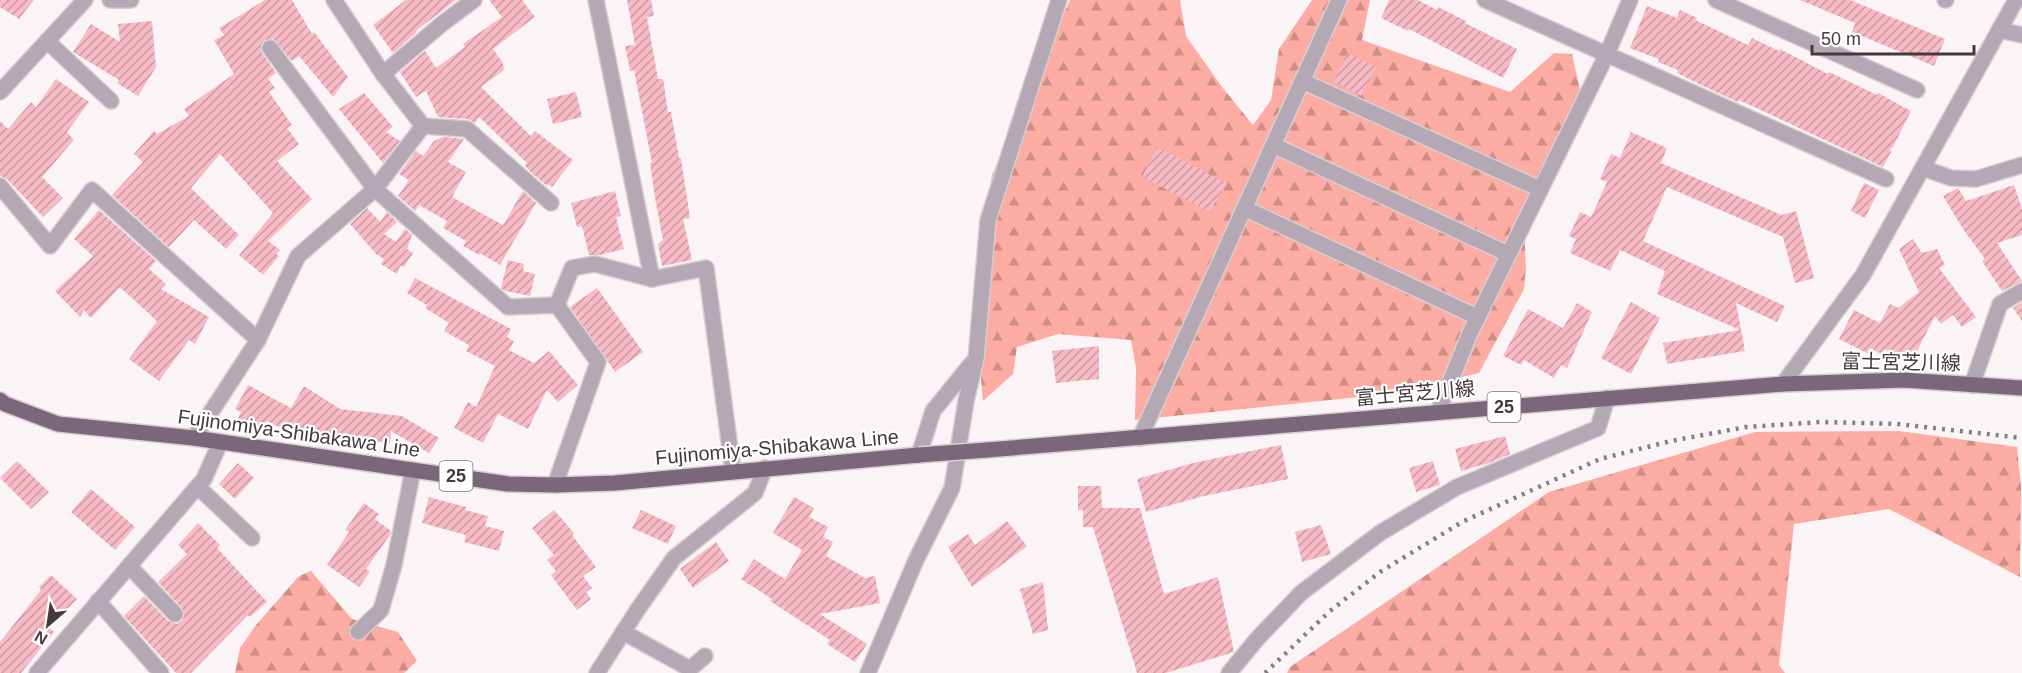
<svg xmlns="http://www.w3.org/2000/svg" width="2022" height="673" font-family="Helvetica,'Noto Sans JP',sans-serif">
<defs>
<pattern id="forest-firs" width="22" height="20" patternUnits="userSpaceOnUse" patternTransform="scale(1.5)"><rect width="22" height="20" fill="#fcaca2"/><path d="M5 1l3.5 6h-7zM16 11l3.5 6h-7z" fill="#ce8d85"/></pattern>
<pattern id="building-hatch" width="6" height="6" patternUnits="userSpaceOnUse" patternTransform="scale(1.5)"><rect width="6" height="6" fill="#f8bbc6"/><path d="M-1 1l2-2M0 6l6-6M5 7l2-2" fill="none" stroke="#cb99a2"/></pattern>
</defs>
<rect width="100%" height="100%" fill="#fbf4f7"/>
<g fill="url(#forest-firs)">
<polygon points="1070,0 1180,0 1186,36 1222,87 1253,125 1271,100 1279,49 1312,0 1370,0 1362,40 1510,92 1554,53 1572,54 1583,103 1523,209 1526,267 1524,289 1479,373 1388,394 1135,420 1136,368 1131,340 1058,334 1017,347 1013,374 983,401 974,302 992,175"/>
<polygon points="1899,431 2017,447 2021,487 2020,577 1889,509 1794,524 1779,665 1785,673 1287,673 1290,667 1549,492 1755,432"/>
<polygon points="311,571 352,619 398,632 417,661 404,673 235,673 240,648 256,625 299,576"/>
</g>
<g fill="url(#building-hatch)">
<polygon points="0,0 34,0 19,19 0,7"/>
<polygon points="265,0 292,0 312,34 314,32 348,77 333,97 299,56 292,61 273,39 265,40 261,45 262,53 276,73 268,79 275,88 269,92 292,125 287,128 299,144 277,161 312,199 268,241 280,250 276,254 279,256 263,275 239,255 273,213 220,154 191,188 239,235 226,249 194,220 169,247 112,195 143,162 134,154 154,131 157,134 189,116 184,109 234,74 214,40 224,35 219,28"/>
<polygon points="406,0 456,0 417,30 415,34 393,53 373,25"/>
<polygon points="489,0 522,0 535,17 493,49 503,63 504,70 481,87 531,136 535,131 573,160 552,187 548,184 547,186 533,174 525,166 527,163 479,117 475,123 468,119 438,117 426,91 416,97 400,72 425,51 436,68 465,47 463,44 502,17"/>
<polygon points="627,0 651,0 654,16 647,17 658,79 663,79 668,112 671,112 679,158 681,158 690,218 683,219 692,260 662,266 658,244 663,240 655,198 650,163 652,163 634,70 630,71 625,46 635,45"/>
<polygon points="1389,0 1418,0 1437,10 1438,7 1466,21 1465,23 1517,49 1503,78 1409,29 1408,31 1381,18"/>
<polygon points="1800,0 1850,0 1945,39 1934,66 1852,32 1855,23"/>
<polygon points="1647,6 1677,18 1680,10 1697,18 1695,20 1748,45 1752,38 1779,51 1780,49 1828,74 1829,72 1877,95 1878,93 1911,111 1893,147 1890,149 1891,152 1883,167 1739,100 1738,102 1703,86 1677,73 1678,70 1658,62 1659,59 1630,48"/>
<polygon points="152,21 156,67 138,96 117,83 119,80 73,52 91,24 120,42 118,24"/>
<polygon points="1348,53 1376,67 1361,96 1333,82"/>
<polygon points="56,79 89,102 67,132 74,140 42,177 63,198 43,217 7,179 0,176 0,121 8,129 31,102 36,107"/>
<polygon points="576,92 582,117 553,124 547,99"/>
<polygon points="364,93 393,127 386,132 400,141 383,163 339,109"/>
<polygon points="1631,132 1667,148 1661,163 1782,215 1796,211 1814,278 1795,283 1783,237 1667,187 1643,241 1785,306 1777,322 1736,303 1745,351 1667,364 1663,343 1740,330 1657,294 1665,271 1620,250 1610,271 1570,253 1576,239 1569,236 1580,212 1591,217 1607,182 1600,179 1611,154 1620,158"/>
<polygon points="443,137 464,139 448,162 466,172 452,197 503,225 523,191 536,203 500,265 480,253 479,255 463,246 466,241 443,228 447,221 419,205 415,211 398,196 409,180 399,174 416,151 423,156 434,141"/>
<polygon points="1157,147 1226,183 1210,212 1142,177"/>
<polygon points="1864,183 1879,190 1865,218 1851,211"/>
<polygon points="2014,185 2022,209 2022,235 1997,243 2022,281 2002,291 1982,261 1985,259 1963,229 1943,196 1958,188 1966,201"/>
<polygon points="615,191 621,216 616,217 624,249 600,255 589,255 582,226 577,227 571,203"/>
<polygon points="367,208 380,222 387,212 397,222 384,234 396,242 405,229 412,235 407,249 413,253 404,267 400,266 397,274 381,264 384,259 376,254 350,224"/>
<polygon points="99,210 156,261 149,269 166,284 161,289 209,317 195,344 189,340 159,381 129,359 157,321 122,289 119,288 91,318 84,310 80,317 55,291 93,256 74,239"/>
<polygon points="1913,239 1922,253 1937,249 1945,265 1939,268 1976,317 1962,327 1953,315 1941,324 1935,316 1913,359 1898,351 1896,355 1884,349 1882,354 1870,348 1869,354 1839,339 1854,310 1880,323 1890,304 1898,308 1919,292 1899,249"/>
<polygon points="508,260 524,264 523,271 535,274 530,296 505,291 501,288"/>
<polygon points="415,278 511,329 507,337 514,341 509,350 534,363 549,351 578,385 558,402 547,390 528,429 498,414 483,443 454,428 468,402 476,407 495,366 466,351 469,345 444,331 449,323 425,308 427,305 407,293"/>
<polygon points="597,288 643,352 615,372 570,307"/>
<polygon points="1631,302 1660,318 1631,374 1601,358"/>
<polygon points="2022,302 2022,321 2013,308"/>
<polygon points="1577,303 1592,312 1567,368 1561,365 1554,378 1524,360 1521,365 1503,356 1528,309 1563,328"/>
<polygon points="1099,346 1099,379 1056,383 1052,351"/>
<polygon points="248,385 291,408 304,386 340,409 402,416 439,438 429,453 391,431 390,443 319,435 315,444 267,421 261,432 237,420 241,412 235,409"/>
<polygon points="1505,436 1510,454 1489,463 1461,471 1455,449"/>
<polygon points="1281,445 1288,479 1204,496 1146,512 1137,479 1193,463"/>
<polygon points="17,461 49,492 31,509 0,478"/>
<polygon points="1433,461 1440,485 1416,492 1409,468"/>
<polygon points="238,463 254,478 235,499 219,484"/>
<polygon points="1078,486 1101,486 1102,508 1140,508 1164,594 1218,577 1234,652 1166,673 1137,673 1093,527 1083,527 1083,510 1078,510"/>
<polygon points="91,489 135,527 115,550 71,512"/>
<polygon points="429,497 466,507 465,510 488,516 485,526 504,531 499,551 464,542 466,535 422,523"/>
<polygon points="794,497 814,508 809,517 828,527 823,537 833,542 826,556 865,578 875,576 880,603 820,614 867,644 855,662 827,644 830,640 770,601 772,599 741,579 754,559 785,579 802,550 773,533"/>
<polygon points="364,503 379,514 375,519 391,531 390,535 366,569 370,572 359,587 327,565 349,532 345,530"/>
<polygon points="554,510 574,533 572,535 596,567 583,576 592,588 586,592 591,599 577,610 551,575 556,571 547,560 554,555 532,528"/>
<polygon points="641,510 676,526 668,544 632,528"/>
<polygon points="1007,521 1027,546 972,587 948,547 968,534 975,545"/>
<polygon points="198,523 220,545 217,548 267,602 250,617 248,615 191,673 176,673 124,616 144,596 168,621 177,624 182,621 184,616 182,608 158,582 187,554 178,545"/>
<polygon points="1321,525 1331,554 1302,562 1295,532"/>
<polygon points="716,542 729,561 693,588 680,569"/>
<polygon points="51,575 77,599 49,628 54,632 21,673 0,673 0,642 41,590 39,587"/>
<polygon points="1043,582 1048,630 1033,634 1020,589"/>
</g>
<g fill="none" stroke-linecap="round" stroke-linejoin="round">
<defs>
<g id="minor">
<polyline points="110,0 131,0"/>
<polyline points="596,0 652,279 706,268 733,471"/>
<polyline points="1485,0 1886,179"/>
<polyline points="1716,0 1917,90"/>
<polyline points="1945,0 1946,0"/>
<polyline points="1999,30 2022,35"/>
<polyline points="47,41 111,101"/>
<polyline points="270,48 375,189 508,307 557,305 598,362 555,485"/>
<polyline points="383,74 443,23 474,0"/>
<polyline points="1302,81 1540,189"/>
<polyline points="0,92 85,0"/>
<polyline points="423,126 467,129 551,203"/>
<polyline points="1273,145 1508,254"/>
<polyline points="1923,168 1951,178 1976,179 2022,165"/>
<polyline points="0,186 50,246 92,190 258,340"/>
<polyline points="1244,208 1477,317"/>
<polyline points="557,305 572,268 595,264 652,279"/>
<polyline points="1783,384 1863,275 2016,0"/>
<polyline points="1972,385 2000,304 2022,291"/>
<polyline points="1438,412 1470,333 1607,54 1630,0"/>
<polyline points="194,438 258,340 298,256 375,189 423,126 383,74 334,0"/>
<polyline points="1140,438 1339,0"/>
<polyline points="919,455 933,411 972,363"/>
<polyline points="198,487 252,538"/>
<polyline points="129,566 175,614"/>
<polyline points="98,601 161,673"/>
<polyline points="358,632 381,610 394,565 413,470"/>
<polyline points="623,632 690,669 705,656"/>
<polyline points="37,673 204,479 220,443"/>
<polyline points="597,673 638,609 674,558 755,493 765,468"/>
<polyline points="868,673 916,560 952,488 966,401 976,359 988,220 1059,0"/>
<polyline points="1229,673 1257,639 1301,593 1380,533 1457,487 1598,428 1607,398"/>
</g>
<g id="major">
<polyline points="0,400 5,404 58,424 194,438 508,484 555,485 615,483 919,455"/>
<polyline points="987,450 1783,384 1904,380 2022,388"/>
</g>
</defs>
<use href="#minor" stroke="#d7ced2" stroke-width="18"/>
<use href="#major" stroke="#d7ced2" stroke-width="18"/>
<use href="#minor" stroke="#b3a8b3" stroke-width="15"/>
<use href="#major" stroke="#7a677a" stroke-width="15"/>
<polyline stroke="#897d83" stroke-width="4.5" stroke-dasharray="3 6" stroke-linecap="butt" points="1265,673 1330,611 1380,572 1462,522 1600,459 1671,441 1746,427 1821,422 1898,424 2022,438"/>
<defs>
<polyline id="major-bridge" points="919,455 987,450"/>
</defs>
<use href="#major-bridge" stroke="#d7ced2" stroke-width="18" stroke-linecap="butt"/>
<use href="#major-bridge" stroke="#7a677a" stroke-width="15"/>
</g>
<g text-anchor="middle" stroke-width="4.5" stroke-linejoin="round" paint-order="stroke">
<g fill="#fff" stroke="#7e7479" stroke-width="1.5">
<rect x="1487.5" y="392" width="33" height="30" rx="4.5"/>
<rect x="439.5" y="461" width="33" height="30" rx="4.5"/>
</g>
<g font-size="18" font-weight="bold" fill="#46383f">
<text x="1504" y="413">25</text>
<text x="456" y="482">25</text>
</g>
<g font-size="20" fill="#46383f" stroke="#fff">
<text transform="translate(1901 362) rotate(1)" y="7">富士宮芝川線</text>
<text transform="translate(1415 393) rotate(-5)" y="7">富士宮芝川線</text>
<text transform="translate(299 433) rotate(8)" y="7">Fujinomiya-Shibakawa Line</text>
<text transform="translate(777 447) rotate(-5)" y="7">Fujinomiya-Shibakawa Line</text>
</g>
</g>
<g transform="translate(48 625) rotate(209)" stroke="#ffffff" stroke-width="4.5" paint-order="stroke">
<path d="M0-4.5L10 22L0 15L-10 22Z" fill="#46383f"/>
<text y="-9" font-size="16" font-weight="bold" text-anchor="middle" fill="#46383f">N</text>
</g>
<path d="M1812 45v9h162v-9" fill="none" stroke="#46383f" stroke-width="3"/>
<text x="1821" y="45" font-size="18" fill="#46383f" stroke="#ffffff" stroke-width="4.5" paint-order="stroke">50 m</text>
</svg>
